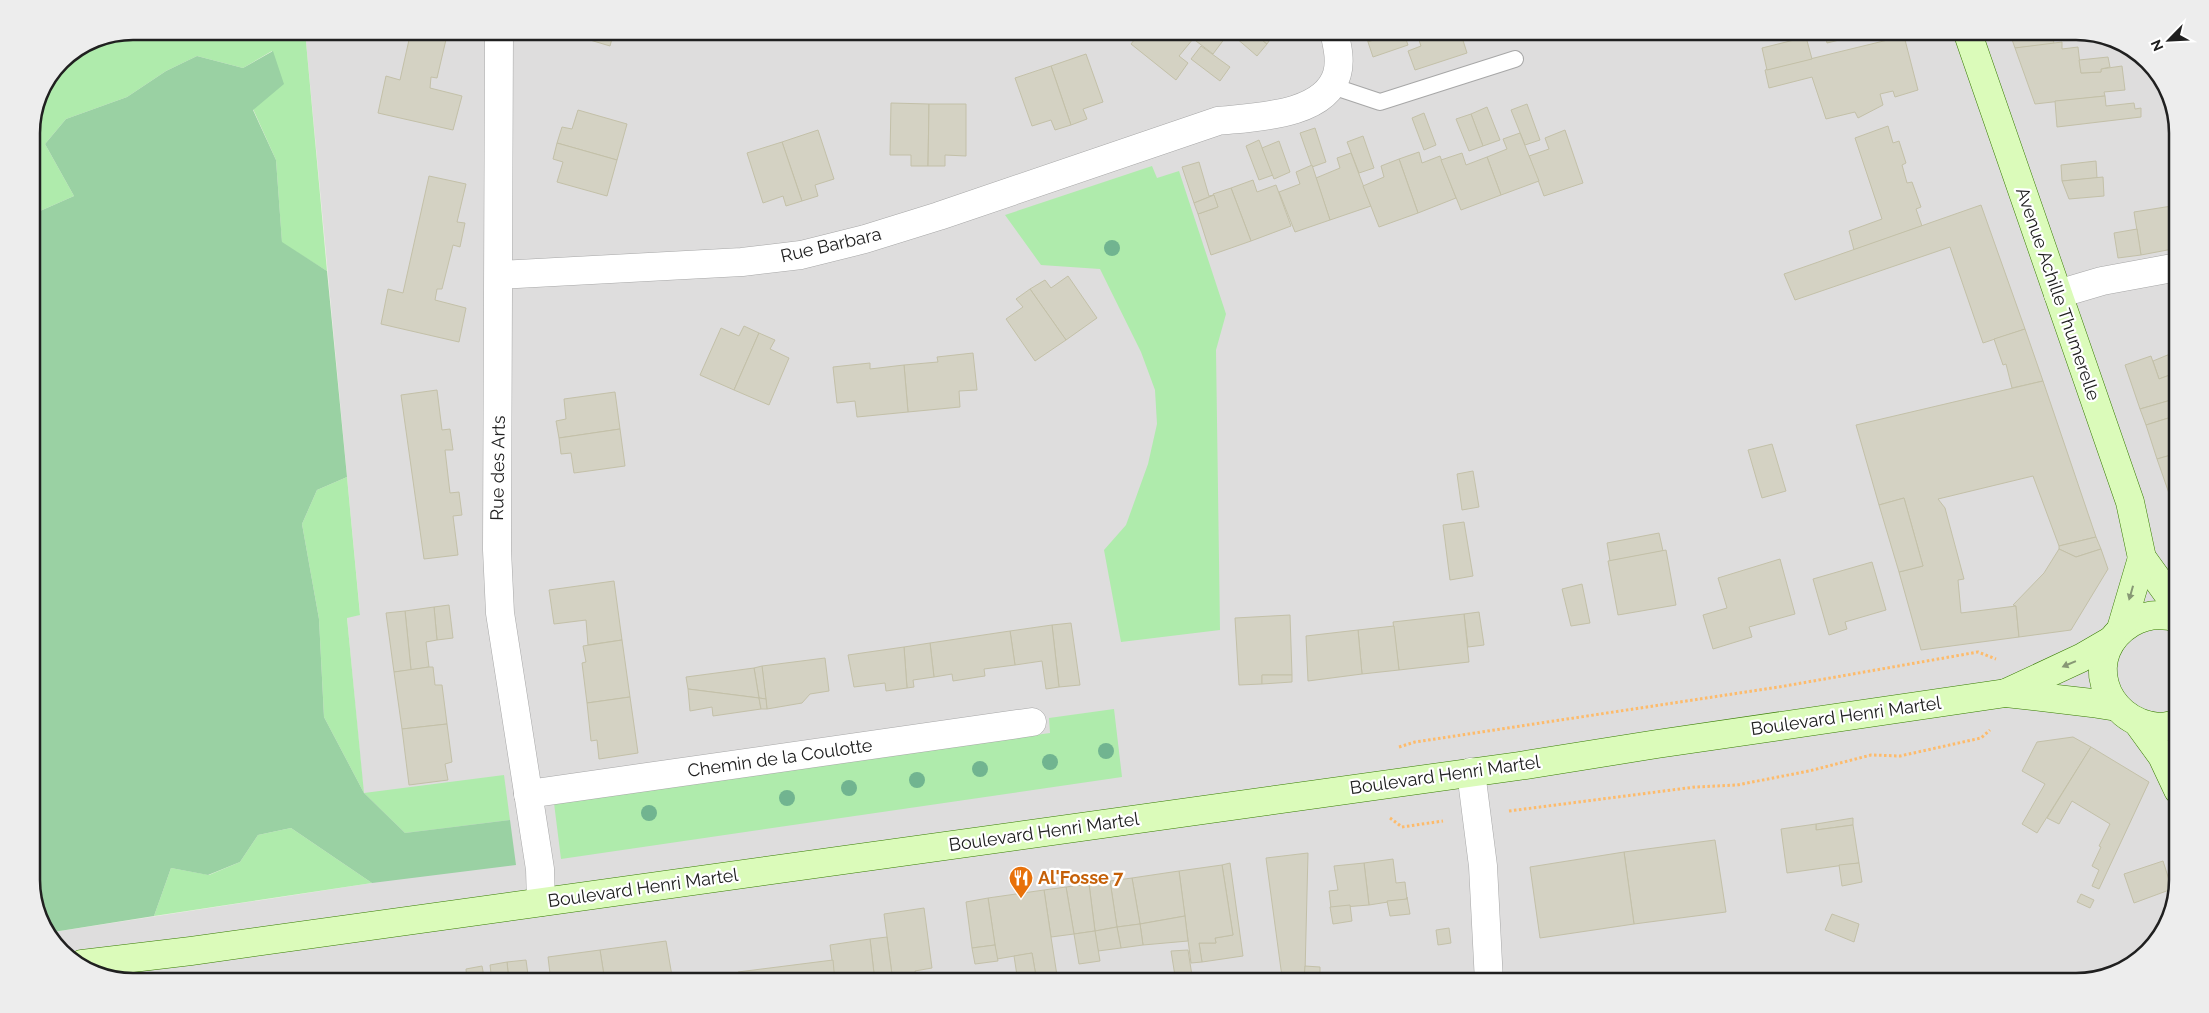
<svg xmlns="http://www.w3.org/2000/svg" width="2209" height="1013" font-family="Raleway,sans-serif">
<rect width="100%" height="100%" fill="#f0f1e6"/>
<polygon fill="#dedddd" points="305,31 2076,31 2115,39 2160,76 2178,127 2178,880 2170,919 2133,964 2076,982 133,982 94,974 49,937 47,933 372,883 347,617 360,614"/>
<g fill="#afebac">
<polygon points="133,31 305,31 327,271 282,243 276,160 253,109 272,51 243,68 197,56 166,71 127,97 66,119 45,144 74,196 31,215 31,127 39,94 61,61 95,39"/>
<polygon points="1152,166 1157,178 1179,171 1226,314 1216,350 1220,630 1121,642 1104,550 1126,525 1148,464 1157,424 1155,390 1141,352 1100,269 1041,265 1005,215"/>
<polygon points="347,477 360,615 347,618 364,793 504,775 510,820 405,833 364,793 324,717 319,619 302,524 317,490"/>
<polygon points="1114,709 1122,777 561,859 554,803 1050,733 1049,718"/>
<polygon points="291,828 372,883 154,916 171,868 209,875 240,862 258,835"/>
</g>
<polygon fill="#9ad1a3" points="273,51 284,84 253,110 276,160 282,242 327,271 347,477 317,490 302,524 319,619 324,717 364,793 405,833 510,820 516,865 372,883 291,828 258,835 240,862 208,875 171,868 154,916 47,933 31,887 31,215 74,196 45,144 66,119 127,97 166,71 197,56 243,68"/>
<g fill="#d4d2c3" stroke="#c3c0a8">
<polygon points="411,31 448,31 437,78 431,77 430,88 462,96 453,130 378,113 386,76 400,80"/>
<polygon points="560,31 614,31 610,46"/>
<polygon points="1141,31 1183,31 1193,39 1179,56 1188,63 1176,80 1131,44"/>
<polygon points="1183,31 1217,31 1225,38 1213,54"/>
<polygon points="1228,31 1251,31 1267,44 1257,56"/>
<polygon points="1251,31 1276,31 1267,44"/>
<polygon points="1364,31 1398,31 1368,42"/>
<polygon points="1398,31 1403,31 1408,45 1373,57 1368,42"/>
<polygon points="1416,31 1460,31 1467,53 1415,70 1408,51 1421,46"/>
<polygon points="1824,31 1876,31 1827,43"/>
<polygon points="2009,31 2052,31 2054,44 2015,48"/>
<polygon points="1904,36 1918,90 1895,97 1893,91 1880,94 1883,105 1858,118 1855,112 1826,119 1812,77 1769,88 1765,70"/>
<polygon points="1806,37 1812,59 1767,70 1762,48"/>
<polygon points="2062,42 2062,49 2078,47 2081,73 2101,72 2101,69 2122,66 2125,90 2104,92 2105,96 2035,104 2015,48"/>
<polygon points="1201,46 1230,67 1220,81 1191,59"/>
<polygon points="1086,54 1103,102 1083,109 1087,119 1071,125 1051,66"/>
<polygon points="2108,57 2110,67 2101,69 2101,72 2081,73 2079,60"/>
<polygon points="1051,66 1071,125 1055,130 1051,120 1032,126 1015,78"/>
<polygon points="2105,96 2106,106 2134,103 2135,109 2141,108 2141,117 2057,127 2055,101"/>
<polygon points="891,103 929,104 928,166 911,166 911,155 890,155"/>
<polygon points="929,104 966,104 966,156 945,155 945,166 928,166"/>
<polygon points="1527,104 1540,140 1525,145 1511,110"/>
<polygon points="1487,107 1500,140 1483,146 1471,114"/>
<polygon points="578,110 627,124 617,160 557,143 562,127 572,129"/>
<polygon points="1424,113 1436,145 1424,150 1412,118"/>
<polygon points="1471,114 1483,146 1469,151 1456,119"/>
<polygon points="1888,126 1893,143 1899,141 1906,163 1902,165 1907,183 1912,182 1921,207 1916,209 1922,226 1854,250 1849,231 1882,219 1855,138"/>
<polygon points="1315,128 1326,162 1312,167 1300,133"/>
<polygon points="818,130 834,179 815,185 818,196 802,201 782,142"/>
<polygon points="1565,130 1583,183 1544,196 1529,156 1549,149 1545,138"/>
<polygon points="1520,133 1539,181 1501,195 1487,157 1507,149 1503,139"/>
<polygon points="1363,136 1374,168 1359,173 1347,142"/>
<polygon points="1259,140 1273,175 1259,180 1246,146"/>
<polygon points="1279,141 1290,172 1274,179 1262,148"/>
<polygon points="782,142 802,201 786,206 783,196 763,203 747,153"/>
<polygon points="557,143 617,160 607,196 557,182 563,162 553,159"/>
<polygon points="1419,152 1422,163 1440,156 1456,198 1418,213 1399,159"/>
<polygon points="1351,153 1371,206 1330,220 1316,178 1340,168 1337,158"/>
<polygon points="1462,153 1466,165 1487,157 1501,195 1461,210 1441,160"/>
<polygon points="1399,159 1418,213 1379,227 1363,186 1384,177 1381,166"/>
<polygon points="2096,161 2097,178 2062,181 2061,165"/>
<polygon points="1199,162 1209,196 1214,195 1194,203 1182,167"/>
<polygon points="1312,165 1330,220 1295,232 1279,192 1300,184 1296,172"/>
<polygon points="429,176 466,184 457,222 465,223 460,247 453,245 442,289 437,289 435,300 466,308 459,342 381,324 388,289 403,293"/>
<polygon points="2103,177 2104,196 2069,199 2062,181"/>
<polygon points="1253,180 1257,192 1276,185 1291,226 1251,241 1231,188"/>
<polygon points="1231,188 1251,241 1211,255 1198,214 1218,207 1213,194"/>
<polygon points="1214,195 1218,207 1198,214 1194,203"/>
<polygon points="1981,205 2025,329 1983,343 1950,247 1795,300 1784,274"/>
<polygon points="2178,205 2178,248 2141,255 2134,212"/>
<polygon points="2137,229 2141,255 2118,258 2114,233"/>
<polygon points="1068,276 1097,318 1066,340 1030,289 1045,280 1051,288"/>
<polygon points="1030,289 1066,340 1035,361 1006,319 1023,307 1016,299"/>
<polygon points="744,326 759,333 734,390 700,375 721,328 739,336"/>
<polygon points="2025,329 2043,381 2012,388 2006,364 2003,365 1994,339"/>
<polygon points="759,333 775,340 770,349 789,358 769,405 734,390"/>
<polygon points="2175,352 2178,372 2159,379 2153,361"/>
<polygon points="973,353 977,390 959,391 960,407 908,412 904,365 938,362 937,357"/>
<polygon points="2151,356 2159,379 2178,372 2178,398 2140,409 2125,365"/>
<polygon points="870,363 870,369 904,365 908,412 857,417 855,401 837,403 833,367"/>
<polygon points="2043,381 2096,537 2059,546 2033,476 1938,499 1945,508 1964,579 1958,580 1961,613 2016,606 2019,637 1921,650 1899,572 1923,566 1904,498 1879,505 1856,425"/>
<polygon points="437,390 442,430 450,429 453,450 445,450 450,493 459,492 462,515 453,516 458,555 424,559 401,395"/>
<polygon points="615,392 620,429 559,438 556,421 566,419 564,399"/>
<polygon points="2178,398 2178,415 2146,425 2140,409"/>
<polygon points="2178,415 2178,453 2157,459 2146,425"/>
<polygon points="620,429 625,466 574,473 571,453 561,454 559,438"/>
<polygon points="1772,444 1786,491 1762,498 1748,450"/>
<polygon points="2178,453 2178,519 2157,459"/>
<polygon points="1473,471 1479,507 1462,510 1457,474"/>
<polygon points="1904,498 1923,566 1899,572 1879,505"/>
<polygon points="1464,522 1473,576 1450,580 1443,525"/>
<polygon points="1659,533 1663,551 1610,561 1607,543"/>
<polygon points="2096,537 2101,549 2076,557 2059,549 2059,546"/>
<polygon points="2059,549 2076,557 2101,549 2108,569 2071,630 2019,637 2016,606 2013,605 2044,573"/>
<polygon points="1666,550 1676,605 1618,615 1608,561"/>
<polygon points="1780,559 1795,614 1749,627 1752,637 1713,649 1703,615 1727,608 1718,578"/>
<polygon points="1872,562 1886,610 1845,622 1847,629 1829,635 1813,579"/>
<polygon points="614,581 622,640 588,645 586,620 554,624 549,590"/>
<polygon points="1582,584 1590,623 1571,626 1562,589"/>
<polygon points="449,605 453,638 437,640 434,607"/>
<polygon points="434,607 437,640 426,642 429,667 411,670 405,611"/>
<polygon points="405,611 411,670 394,672 386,613"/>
<polygon points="1479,612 1484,645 1468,647 1464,614"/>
<polygon points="1464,614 1469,662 1399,670 1393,622"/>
<polygon points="1290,615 1292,675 1262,675 1262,684 1239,685 1235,618"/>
<polygon points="1071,623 1080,685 1059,687 1052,625"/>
<polygon points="1052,625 1059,687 1046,689 1042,661 1015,665 1010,631"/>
<polygon points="1394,626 1399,670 1362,674 1358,630"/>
<polygon points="1358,630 1362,674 1308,681 1306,636"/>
<polygon points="1010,631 1015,665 984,669 985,676 978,677 953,681 952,674 934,677 930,643"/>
<polygon points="622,640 630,697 587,703 582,663 586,662 583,646"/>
<polygon points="930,643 934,677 913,680 914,687 907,688 904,647"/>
<polygon points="904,647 907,688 886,691 885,683 854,687 848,655"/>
<polygon points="825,658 829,691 810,694 802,703 767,709 762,666"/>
<polygon points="762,666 766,699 759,698 754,668"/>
<polygon points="429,667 433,667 435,685 442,685 447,724 402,729 394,672"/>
<polygon points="754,668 759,698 688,689 686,677"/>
<polygon points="1262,675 1292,675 1292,682 1262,684"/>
<polygon points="688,689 759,698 761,709 713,716 712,707 690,711"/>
<polygon points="630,697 638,753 599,759 597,740 591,741 587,703"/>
<polygon points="759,698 766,699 767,709 761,709"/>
<polygon points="447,724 452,762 445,764 448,780 409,785 402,729"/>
<polygon points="2073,737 2091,747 2037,833 2022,824 2045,784 2022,771 2037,742"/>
<polygon points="2091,747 2149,782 2099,889 2092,886 2099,870 2092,866 2101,847 2099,846 2110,824 2072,801 2059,824 2047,818"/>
<polygon points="1853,818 1853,825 1816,830 1816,824"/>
<polygon points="1816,824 1816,830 1853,825 1859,863 1787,873 1781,829"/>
<polygon points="1715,840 1726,912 1634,924 1624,852"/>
<polygon points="1624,852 1634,924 1540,938 1530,867"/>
<polygon points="1308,853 1305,973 1282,977 1266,858"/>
<polygon points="1393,859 1396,883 1405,882 1407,899 1369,905 1364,863"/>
<polygon points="2163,861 2172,889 2134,903 2124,874"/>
<polygon points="1230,863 1243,956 1202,962 1199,943 1216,943 1215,938 1233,935 1222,865"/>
<polygon points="1364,863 1369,905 1331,908 1329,891 1338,890 1334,866"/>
<polygon points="1859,863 1862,882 1842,886 1839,865"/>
<polygon points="1222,865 1233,935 1215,938 1216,943 1199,943 1202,962 1191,963 1179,871"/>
<polygon points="1179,871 1185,916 1140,924 1132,878"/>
<polygon points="1132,878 1140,924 1117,927 1110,881"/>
<polygon points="1110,881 1117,927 1095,931 1089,884"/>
<polygon points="1089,884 1095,931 1074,934 1066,887"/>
<polygon points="1066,887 1074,934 1051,937 1044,890"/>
<polygon points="1044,890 1051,937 1058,982 1037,982 1032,953 997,959 988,898"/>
<polygon points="2081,894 2094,900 2090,908 2077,902"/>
<polygon points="1407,897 1410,914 1390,916 1387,901 1407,899"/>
<polygon points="988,898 995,945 972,948 966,902"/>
<polygon points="1350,905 1352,921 1333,924 1330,907"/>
<polygon points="924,908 932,968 915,971 917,982 893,982 884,914"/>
<polygon points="1832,914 1859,924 1854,942 1825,930"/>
<polygon points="1185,916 1188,941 1143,945 1140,924"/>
<polygon points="1140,924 1143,945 1121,948 1117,927"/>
<polygon points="1117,927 1121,948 1098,951 1095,931"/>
<polygon points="1449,928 1451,943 1438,945 1436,930"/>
<polygon points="1095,931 1100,961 1079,964 1074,934"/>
<polygon points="887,937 893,982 875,982 870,939"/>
<polygon points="870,939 875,982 835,982 830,945"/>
<polygon points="666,941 673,982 605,982 600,950"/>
<polygon points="995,945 998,961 975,964 972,948"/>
<polygon points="600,950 605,982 551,982 548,957"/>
<polygon points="1188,950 1193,982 1176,982 1171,951"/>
<polygon points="1032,953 1037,982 1018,982 1014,956"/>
<polygon points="526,960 529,982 509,982 507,962"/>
<polygon points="833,960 835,982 740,982 738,972"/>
<polygon points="507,962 509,982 492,982 490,965"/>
<polygon points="482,966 485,982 467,982 466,969"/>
<polygon points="1305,966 1320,967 1320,980 1304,980"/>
<polygon points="432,978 432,982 409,982"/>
<polygon points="1000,979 1001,982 979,982"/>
</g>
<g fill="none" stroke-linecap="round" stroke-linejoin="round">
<defs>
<polyline id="lane" points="1332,86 1380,102 1515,59"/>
<g id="street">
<polyline points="499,31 497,550 500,613 540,869 541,902"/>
<path d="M499 275 742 262 801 255 865 239 939 216 1218 121C1255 117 1325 116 1337 74 1341 60 1337 45 1334 31"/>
<polyline points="2058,294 2102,281 2178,267"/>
<polyline points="1471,772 1483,866 1489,982"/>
<polyline points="528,794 1032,722"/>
</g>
<g id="secondary">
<polyline points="1967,31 2130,502 2142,558 2178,608"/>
<path d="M2178 618C2161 613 2146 614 2131 623 2081 653 2102 722 2159 727 2165 727 2172 725 2178 723"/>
<polyline points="2121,629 2142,558"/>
<polyline points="2006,693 2081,658 2112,640"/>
<polyline points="2138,723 2162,756 2178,790"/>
<polyline points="82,964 191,951 1519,766 1657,744 2006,693 2092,703 2117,707"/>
</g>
</defs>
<use href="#lane" stroke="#a7a7a7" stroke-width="18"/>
<use href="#street" stroke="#a7a7a7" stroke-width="29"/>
<use href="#secondary" stroke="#387c03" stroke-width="29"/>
<g stroke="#fdbb6b" stroke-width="3" stroke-dasharray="2.5 2.5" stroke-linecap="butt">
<polyline points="1399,747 1415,742 1779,687 1978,652 1996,659"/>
<polyline points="1509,811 1695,787 1737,785 1809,771 1871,755 1900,756 1981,738 1990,730"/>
<polyline points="1390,818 1402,827 1443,821"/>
</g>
<use href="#lane" stroke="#fff" stroke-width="16"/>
<use href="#street" stroke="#fff" stroke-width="28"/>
<use href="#secondary" stroke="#dbfbba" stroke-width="28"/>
</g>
<g fill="#71b490">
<circle cx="1112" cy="248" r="8"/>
<circle cx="1106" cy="751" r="8"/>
<circle cx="1050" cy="762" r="8"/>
<circle cx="980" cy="769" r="8"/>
<circle cx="917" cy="780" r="8"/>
<circle cx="849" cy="788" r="8"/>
<circle cx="787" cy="798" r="8"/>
<circle cx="649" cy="813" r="8"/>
</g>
<defs><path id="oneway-solid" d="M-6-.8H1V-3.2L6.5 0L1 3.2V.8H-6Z" transform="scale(1.25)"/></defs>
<g fill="#879875">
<use href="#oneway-solid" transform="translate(2131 593) rotate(106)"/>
<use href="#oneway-solid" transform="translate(2069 664) rotate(157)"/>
</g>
<defs>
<symbol id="restaurant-pin" viewBox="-11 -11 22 30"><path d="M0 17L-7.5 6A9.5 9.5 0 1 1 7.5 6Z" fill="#e8710a" stroke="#fff"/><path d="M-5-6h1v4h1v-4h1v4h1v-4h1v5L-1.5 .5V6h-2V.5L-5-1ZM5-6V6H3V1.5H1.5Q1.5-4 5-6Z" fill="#fff"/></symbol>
</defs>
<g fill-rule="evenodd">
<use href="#restaurant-pin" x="1007" y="864" width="28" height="38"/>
</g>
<g text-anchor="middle" stroke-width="4.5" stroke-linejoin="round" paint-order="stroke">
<g font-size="18" fill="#202020" stroke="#fff">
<text transform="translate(831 245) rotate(-13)" y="6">Rue Barbara</text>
<text transform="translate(2058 294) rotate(71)" y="6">Avenue Achille Thumerelle</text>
<text transform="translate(498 468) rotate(-89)" y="6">Rue des Arts</text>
<text transform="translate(1846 716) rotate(-8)" y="6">Boulevard Henri Martel</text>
<text transform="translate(780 758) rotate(-8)" y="6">Chemin de la Coulotte</text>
<text transform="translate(1445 775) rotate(-8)" y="6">Boulevard Henri Martel</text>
<text transform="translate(1044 832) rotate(-8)" y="6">Boulevard Henri Martel</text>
<text transform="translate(643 888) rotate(-8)" y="6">Boulevard Henri Martel</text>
</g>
<g font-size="18" font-weight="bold" fill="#c56008" stroke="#fff" text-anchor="start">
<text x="1038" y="884">Al'Fosse 7</text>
</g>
</g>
<path d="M0 0H2209V1013H0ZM133 40H2076A93 93 0 0 1 2169 133V880A93 93 0 0 1 2076 973H133A93 93 0 0 1 40 880V133A93 93 0 0 1 133 40Z" fill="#ededed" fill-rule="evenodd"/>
<path fill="none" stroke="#202020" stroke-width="2.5" d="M133 40H2076A93 93 0 0 1 2169 133V880A93 93 0 0 1 2076 973H133A93 93 0 0 1 40 880V133A93 93 0 0 1 133 40Z"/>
<g transform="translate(2169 40) rotate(246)" stroke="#ffffff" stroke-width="4" paint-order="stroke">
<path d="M0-4L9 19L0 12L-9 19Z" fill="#202020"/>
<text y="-8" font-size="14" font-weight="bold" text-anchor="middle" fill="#202020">N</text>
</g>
</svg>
